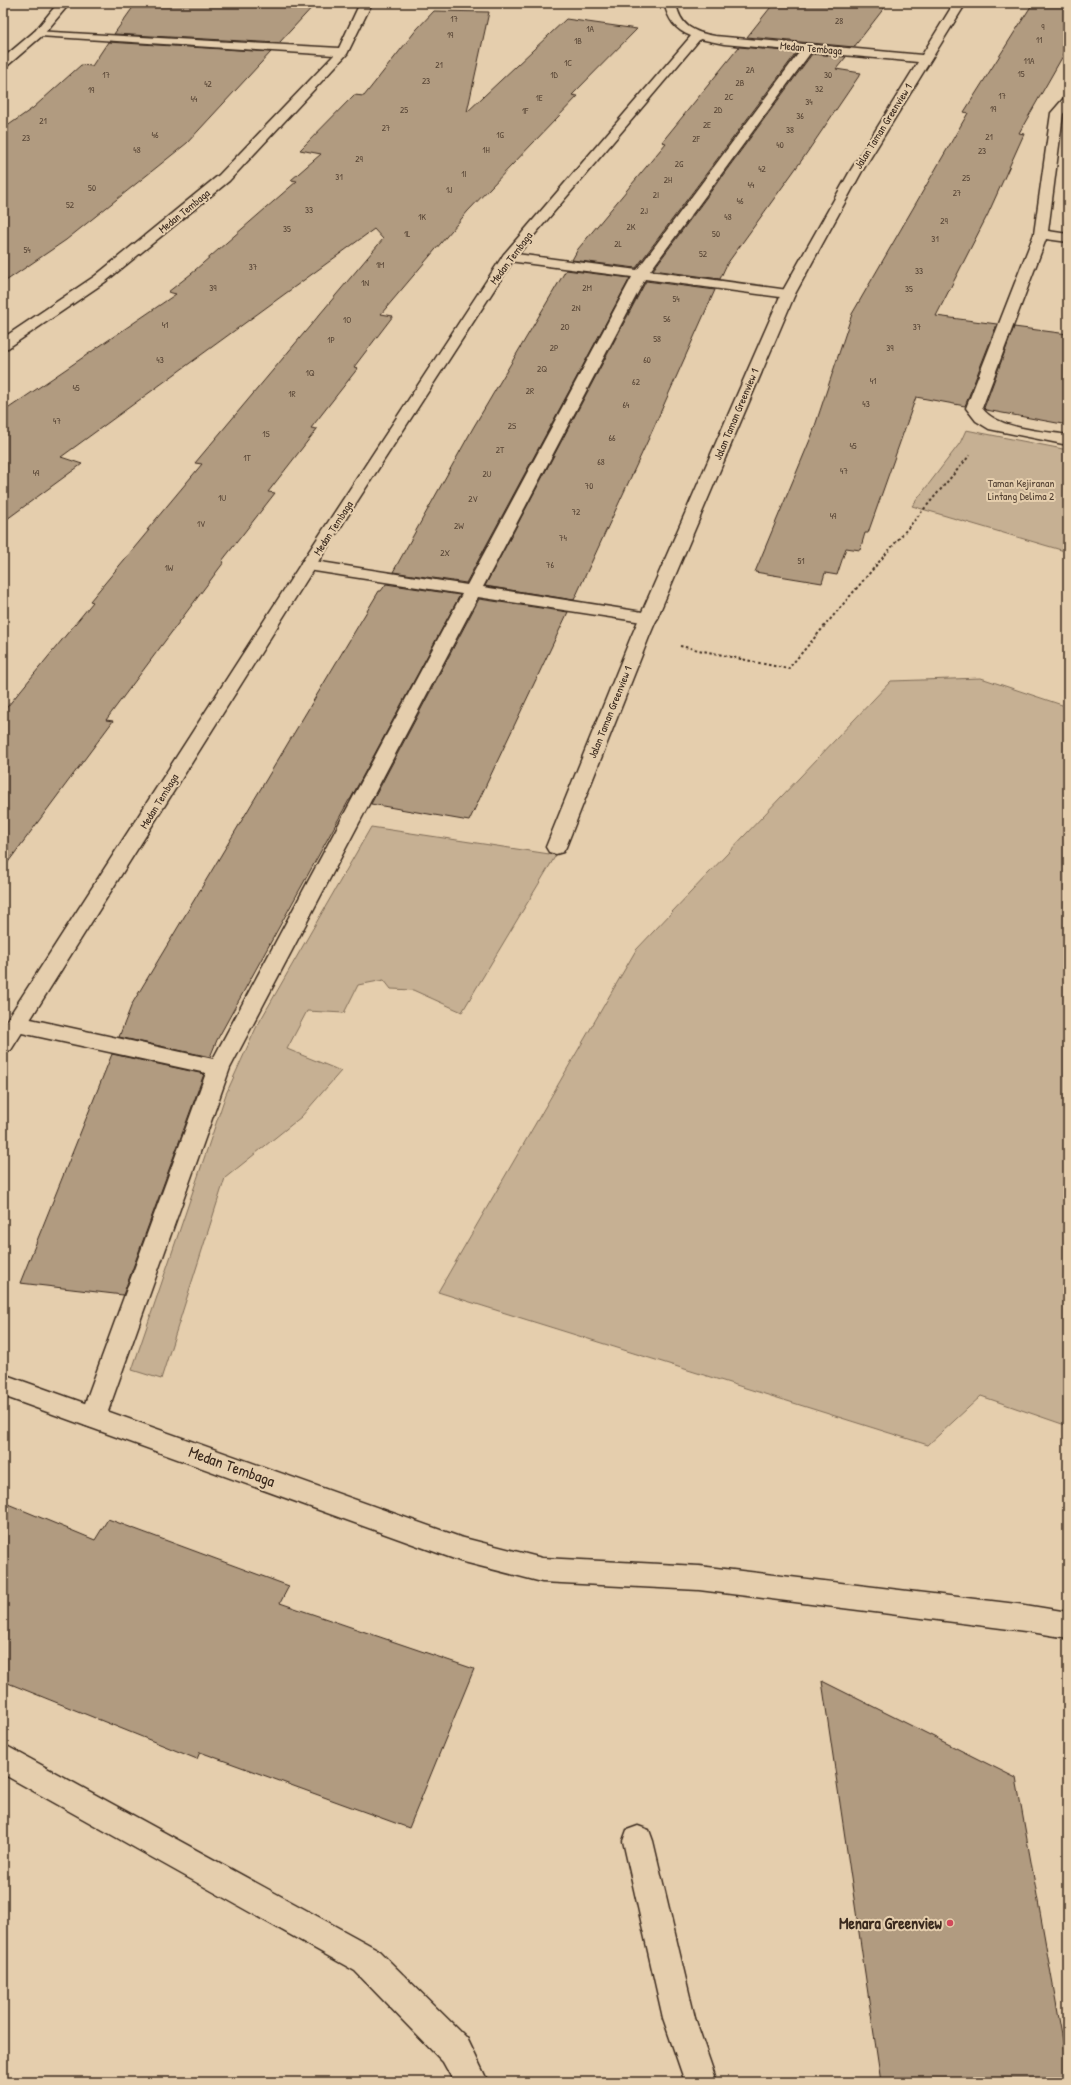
<svg xmlns="http://www.w3.org/2000/svg" width="1071" height="2085" font-family="'Patrick Hand',sans-serif">
<rect width="100%" height="100%" fill="#e5cead"/>
<filter id="ink" filterUnits="userSpaceOnUse"><feTurbulence type="fractalNoise" baseFrequency=".025" numOctaves="2"/><feDisplacementMap in="SourceGraphic" scale="8" xChannelSelector="R" yChannelSelector="G"/><feConvolveMatrix kernelMatrix="1 2 1 2 8 2 1 2 1" color-interpolation-filters="sRGB"/></filter>
<g filter="url(#ink)">
<g fill="#c6b093" stroke="#806d58">
<polygon points="966,430 1068,450 1068,552 912,506 960,443"/>
<polygon points="981,678 1068,707 1068,1426 981,1396 928,1445 438,1292 636,950 891,681"/>
<polygon points="371,827 556,855 462,1012 413,990 391,989 384,980 358,985 344,1013 307,1011 287,1049 341,1071 301,1117 225,1178 161,1379 132,1370 226,1094 256,1028"/>
</g>
<g fill="#b19b80" stroke="#3b2a1e">
<polygon points="136,3 316,3 279,43 114,34"/>
<polygon points="774,3 888,3 854,47 747,37"/>
<polygon points="1033,3 1068,3 1068,47 1019,133 1024,134 988,214 936,316 997,324 965,406 916,397 868,533 865,533 860,550 846,548 837,575 825,573 822,583 755,572 812,435 852,314 968,113 964,112"/>
<polygon points="434,11 489,12 467,112 566,19 637,29 572,95 578,96 468,211 381,314 393,316 354,367 358,368 311,428 317,429 268,492 275,493 222,561 224,562 106,720 113,721 3,869 3,712 93,602 90,601 149,530 147,530 202,464 195,463 383,239 374,229 61,457 82,464 3,522 3,412 176,294 168,292 196,270 195,270 297,181 291,180 321,154 300,150 354,95 364,96 417,29"/>
<polygon points="108,42 271,52 187,143 66,240 3,283 3,129 33,108 81,65 92,66"/>
<polygon points="739,47 797,52 636,268 572,260 578,249 666,143 662,142"/>
<polygon points="812,54 846,57 836,69 861,73 804,157 727,264 720,279 653,270"/>
<polygon points="566,270 630,278 466,583 393,572 473,428"/>
<polygon points="646,281 715,290 649,438 574,600 485,586"/>
<polygon points="1014,327 1068,334 1068,425 986,410 984,408"/>
<polygon points="386,584 460,595 350,800 349,800 217,1040 210,1057 119,1037 132,1004 379,591 381,591"/>
<polygon points="479,599 568,612 469,821 371,804"/>
<polygon points="112,1054 204,1074 123,1295 20,1283"/>
<polygon points="3,1502 95,1540 108,1519 289,1586 280,1603 474,1669 409,1828 200,1752 197,1759 3,1681"/>
<polygon points="822,1681 1016,1778 1068,2069 1068,2082 881,2082"/>
</g>
<g fill="none" stroke-linecap="round" stroke-linejoin="round">
<defs>
<g id="lane">
<polygon points="808,45 814,48 650,271 788,290 793,291 795,294 793,297 788,298 645,279 483,587 649,613 655,614 658,618 655,622 649,623 478,597 230,1068 106,1417 102,1425 93,1428 84,1425 80,1417 206,1073 17,1032 9,1029 6,1024 9,1019 17,1016 213,1059 462,594 308,570 302,569 300,565 302,561 308,560 467,585 632,277 509,261 504,260 502,257 504,254 509,253 637,270 804,46"/>
<path d="M1068 97V108L1063 114 1048 231 1068 234V242L1046 239 982 408C997 429 1043 431 1068 435V445L989 429 976 421 966 408 1034 234 1051 113 1064 98Z"/>
</g>
<g id="street">
<polygon points="360,3 372,3 347,54 229,181 105,282 8,348 3,349 3,338 95,276 219,175 334,55 39,36 33,33 35,31 339,48"/>
<path d="M664 3H676C680 26 693 32 715 36L922 55 954 3H966L861 173 795 294 649 637 566 847 563 852 556 854 549 852 546 847 631 637 781 294 849 173 918 62 724 44 700 39 514 259 316 565 11 1050 3 1052V1026L300 565 504 254 691 36C675 30 668 19 664 3Z"/>
<polygon points="3,1374 460,1537 542,1558 699,1566 1025,1605 1068,1612 1068,1638 1025,1631 699,1590 542,1582 460,1561 3,1396"/>
<polygon points="3,1744 377,1949 467,2038 488,2082 454,2082 443,2062 355,1971 3,1774"/>
<polygon points="638,1826 649,1830 653,1841 695,2018 717,2082 685,2082 663,2018 623,1841 627,1830"/>
</g>
<polygon id="secondary" points="58,3 70,3 43,35 7,66 3,68 3,58 35,31"/>
</defs>
<use href="#lane" stroke="#3b2a1e" stroke-width="3"/>
<use href="#street" stroke="#3b2a1e" stroke-width="3"/>
<use href="#secondary" stroke="#3b2a1e" stroke-width="3"/>
<polyline stroke="#3b2a1e" stroke-width="2" stroke-dasharray="2.5 2.5" stroke-linecap="butt" points="680,646 788,669 970,455"/>
<use href="#lane" fill="#e5cead" fill-rule="evenodd"/>
<use href="#street" fill="#e5cead" fill-rule="evenodd"/>
<use href="#secondary" fill="#e5cead" fill-rule="evenodd"/>
</g>
</g>
<circle fill="#d1495b" stroke="#e5cead" stroke-width="1.5" cx="950" cy="1923" r="4"/>
<g text-anchor="middle" stroke-width="4" stroke-linejoin="round" paint-order="stroke">
<g font-size="9" fill="#584636">
<text x="454" y="22">17</text>
<text x="839" y="24">28</text>
<text x="1043" y="30">9</text>
<text x="590" y="32">1A</text>
<text x="450" y="38">19</text>
<text x="1039" y="43">11</text>
<text x="578" y="44">1B</text>
<text x="1029" y="64">11A</text>
<text x="568" y="66">1C</text>
<text x="439" y="68">21</text>
<text x="750" y="73">2A</text>
<text x="1021" y="77">15</text>
<text x="106" y="78">17</text>
<text x="554" y="78">1D</text>
<text x="828" y="78">30</text>
<text x="426" y="84">23</text>
<text x="740" y="86">2B</text>
<text x="208" y="87">42</text>
<text x="819" y="92">32</text>
<text x="91" y="93">19</text>
<text x="1002" y="99">17</text>
<text x="729" y="100">2C</text>
<text x="539" y="101">1E</text>
<text x="194" y="102">44</text>
<text x="809" y="105">34</text>
<text x="993" y="112">19</text>
<text x="404" y="113">25</text>
<text x="718" y="113">2D</text>
<text x="525" y="114">1F</text>
<text x="800" y="119">36</text>
<text x="43" y="124">21</text>
<text x="707" y="128">2E</text>
<text x="386" y="131">27</text>
<text x="790" y="133">38</text>
<text x="155" y="138">46</text>
<text x="500" y="138">1G</text>
<text x="989" y="140">21</text>
<text x="26" y="141">23</text>
<text x="696" y="142">2F</text>
<text x="780" y="148">40</text>
<text x="137" y="153">48</text>
<text x="486" y="153">1H</text>
<text x="982" y="154">23</text>
<text x="359" y="162">29</text>
<text x="679" y="167">2G</text>
<text x="762" y="172">42</text>
<text x="464" y="177">1I</text>
<text x="339" y="180">31</text>
<text x="966" y="181">25</text>
<text x="668" y="183">2H</text>
<text x="751" y="188">44</text>
<text x="92" y="191">50</text>
<text x="449" y="193">1J</text>
<text x="957" y="196">27</text>
<text x="656" y="198">2I</text>
<text x="740" y="204">46</text>
<text x="70" y="208">52</text>
<text x="309" y="213">33</text>
<text x="644" y="214">2J</text>
<text x="422" y="220">1K</text>
<text x="728" y="220">48</text>
<text x="944" y="224">29</text>
<text x="631" y="230">2K</text>
<text x="287" y="232">35</text>
<text x="407" y="237">1L</text>
<text x="716" y="237">50</text>
<text x="935" y="242">31</text>
<text x="618" y="247">2L</text>
<text x="27" y="253">54</text>
<text x="703" y="257">52</text>
<text x="380" y="268">1M</text>
<text x="253" y="270">37</text>
<text x="919" y="274">33</text>
<text x="365" y="286">1N</text>
<text x="213" y="291">39</text>
<text x="587" y="291">2M</text>
<text x="909" y="292">35</text>
<text x="676" y="302">54</text>
<text x="576" y="311">2N</text>
<text x="667" y="322">56</text>
<text x="347" y="323">1O</text>
<text x="165" y="328">41</text>
<text x="565" y="330">2O</text>
<text x="917" y="330">37</text>
<text x="657" y="342">58</text>
<text x="331" y="343">1P</text>
<text x="554" y="351">2P</text>
<text x="890" y="351">39</text>
<text x="160" y="363">43</text>
<text x="647" y="363">60</text>
<text x="542" y="372">2Q</text>
<text x="310" y="376">1Q</text>
<text x="873" y="384">41</text>
<text x="636" y="385">62</text>
<text x="76" y="391">45</text>
<text x="530" y="394">2R</text>
<text x="292" y="397">1R</text>
<text x="866" y="407">43</text>
<text x="626" y="408">64</text>
<text x="57" y="424">47</text>
<text x="512" y="429">2S</text>
<text x="266" y="437">1S</text>
<text x="612" y="441">66</text>
<text x="853" y="449">45</text>
<text x="500" y="453">2T</text>
<text x="247" y="461">1T</text>
<text x="601" y="465">68</text>
<text x="844" y="474">47</text>
<text x="36" y="476">49</text>
<text x="487" y="477">2U</text>
<text x="589" y="489">70</text>
<text x="222" y="501">1U</text>
<text x="473" y="502">2V</text>
<text x="576" y="515">72</text>
<text x="833" y="519">49</text>
<text x="201" y="527">1V</text>
<text x="459" y="529">2W</text>
<text x="563" y="541">74</text>
<text x="445" y="556">2X</text>
<text x="801" y="564">51</text>
<text x="550" y="568">76</text>
<text x="169" y="571">1W</text>
</g>
<g font-size="11" fill="#3b2a1e" stroke="#e5cead">
<text transform="translate(811 48) rotate(5)" y="4">Medan Tembaga</text>
<text transform="translate(883 126) rotate(-58)" y="4">Jalan Taman Greenview 1</text>
<text transform="translate(184 211) rotate(-39)" y="4">Medan Tembaga</text>
<text transform="translate(511 258) rotate(-53)" y="4">Medan Tembaga</text>
<text transform="translate(736 414) rotate(-67)" y="4">Jalan Taman Greenview 1</text>
<text transform="translate(333 528) rotate(-57)" y="4">Medan Tembaga</text>
<text transform="translate(610 712) rotate(-68)" y="4">Jalan Taman Greenview 1</text>
<text transform="translate(159 801) rotate(-58)" y="4">Medan Tembaga</text>
</g>
<g font-size="11" fill="#503e30" stroke="#e5cead">
<text x="1021" y="487">Taman Kejiranan<tspan x="1021" dy="13">Lintang Delima 2</tspan></text>
</g>
<g font-size="16" fill="#3b2a1e" stroke="#e5cead">
<text transform="translate(232 1466) rotate(20)" y="6">Medan Tembaga</text>
</g>
<g font-size="16" font-weight="bold" fill="#3b2a1e" stroke="#e5cead" text-anchor="end">
<text x="942" y="1929">Menara Greenview</text>
</g>
</g>
<rect width="1071" height="2085" fill="none" stroke="#e5cead" stroke-width="16"/>
<rect x="8" y="8" width="1055" height="2069" fill="none" stroke="#3b2a1e" stroke-width="1.5" filter="url(#ink)"/>
</svg>
